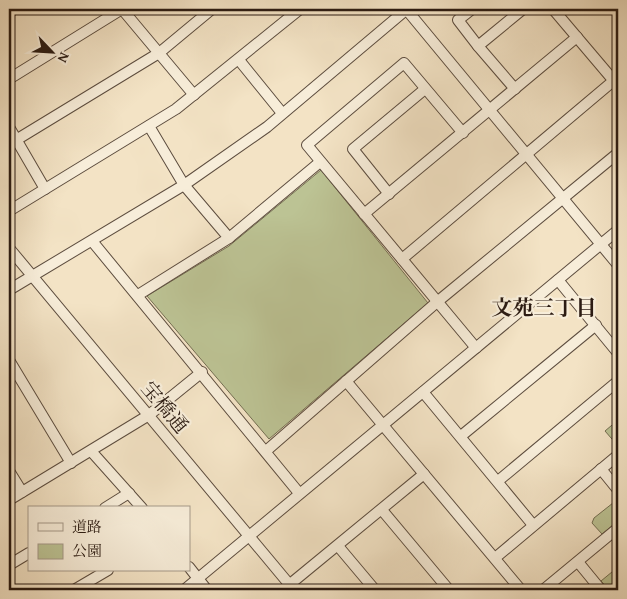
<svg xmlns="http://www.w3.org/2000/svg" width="627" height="599" font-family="'Gentium Book Plus','Noto Serif JP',serif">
<rect width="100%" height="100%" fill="#f3e3c5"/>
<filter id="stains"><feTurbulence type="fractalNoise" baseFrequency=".004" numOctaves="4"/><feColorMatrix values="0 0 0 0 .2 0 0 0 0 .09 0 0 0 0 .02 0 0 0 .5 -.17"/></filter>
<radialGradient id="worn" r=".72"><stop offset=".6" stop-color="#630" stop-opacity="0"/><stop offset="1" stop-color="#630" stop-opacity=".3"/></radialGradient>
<g fill="#bcc394" stroke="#746f53">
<polygon points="321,170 428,303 269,439 147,296 229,246"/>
<polygon points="618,420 618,446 605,431"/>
<polygon points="618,499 618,521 602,534 592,523 594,518"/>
<polygon points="618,567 618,590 609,590 601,581"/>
</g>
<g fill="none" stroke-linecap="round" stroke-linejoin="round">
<defs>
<g id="minor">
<polyline points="122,9 194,95"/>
<polyline points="406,9 618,265"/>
<polyline points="472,9 458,20 478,46 523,9"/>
<polyline points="553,9 614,81"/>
<polyline points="9,12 15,9"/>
<polyline points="478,46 515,89"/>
<polyline points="239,60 282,113"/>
<polyline points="9,79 122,9"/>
<polyline points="149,126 184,185 229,238"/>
<polyline points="9,127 45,189"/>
<polyline points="463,133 404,63 307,145 476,348"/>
<polyline points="16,140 159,53 212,9"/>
<polyline points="389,194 353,149 425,89"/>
<polyline points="9,211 176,109 300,9"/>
<polyline points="364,214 577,37"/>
<polyline points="92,241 299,493"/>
<polyline points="9,248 294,590"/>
<polyline points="402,259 618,77"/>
<polyline points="558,280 618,353"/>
<polyline points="9,290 184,185 267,127 407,9"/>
<polyline points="138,295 229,238 320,162"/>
<polyline points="9,360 71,463"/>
<polyline points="346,381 521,590"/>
<polyline points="423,392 533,525"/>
<polyline points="461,436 596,325"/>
<polyline points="91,451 142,508"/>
<polyline points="266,451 437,302 618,153"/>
<polyline points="601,469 618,490"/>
<polyline points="9,471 22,492"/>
<polyline points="498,481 618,381"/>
<polyline points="9,500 149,415 202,372"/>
<polyline points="105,508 129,493"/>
<polyline points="382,510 449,590"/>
<polyline points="338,546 375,590"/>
<polyline points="495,558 618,455"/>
<polyline points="578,562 601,590"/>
<polyline points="9,565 29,553"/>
<polyline points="189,567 207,590"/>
<polyline points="289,585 424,474"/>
<polyline points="74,590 108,570"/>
<polyline points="184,590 618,230"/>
<polyline points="543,590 618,528"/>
</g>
</defs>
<use href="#minor" stroke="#5d4d3f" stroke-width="12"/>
<use href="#minor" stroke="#f7edd9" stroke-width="10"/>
</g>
<g text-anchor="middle" stroke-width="4.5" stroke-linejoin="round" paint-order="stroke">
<g font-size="20" fill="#2b1b12" stroke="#f7edd9">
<text transform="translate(165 407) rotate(50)" y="7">宝橋通</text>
</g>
<g font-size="21" font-weight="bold" fill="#2b1b12" stroke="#f7edd9">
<text x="544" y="315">文苑三丁目</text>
</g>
</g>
<rect width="627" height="599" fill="none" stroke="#f3e3c5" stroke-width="30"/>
<rect x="10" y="10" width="607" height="579" fill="none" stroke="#2b1b12" stroke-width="2.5"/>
<rect x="15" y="15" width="597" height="569" fill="none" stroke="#2b1b12"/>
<rect x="28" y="506" width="162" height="65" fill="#f7edd9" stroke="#a59989"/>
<rect x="38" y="523" width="25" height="8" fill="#f7edd9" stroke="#a59989"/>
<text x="72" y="532" font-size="15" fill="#2b1b12">道路</text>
<rect x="38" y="544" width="25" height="15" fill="#bcc394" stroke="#a59989"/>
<text x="72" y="556" font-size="15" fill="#2b1b12">公園</text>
<g transform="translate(52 52) rotate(115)" stroke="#f7edd9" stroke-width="4" paint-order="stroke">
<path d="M0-4L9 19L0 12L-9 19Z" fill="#2b1b12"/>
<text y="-8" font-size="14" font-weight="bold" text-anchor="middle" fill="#2b1b12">N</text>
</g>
<rect width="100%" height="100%" filter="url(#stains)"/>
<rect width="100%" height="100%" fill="url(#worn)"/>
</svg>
